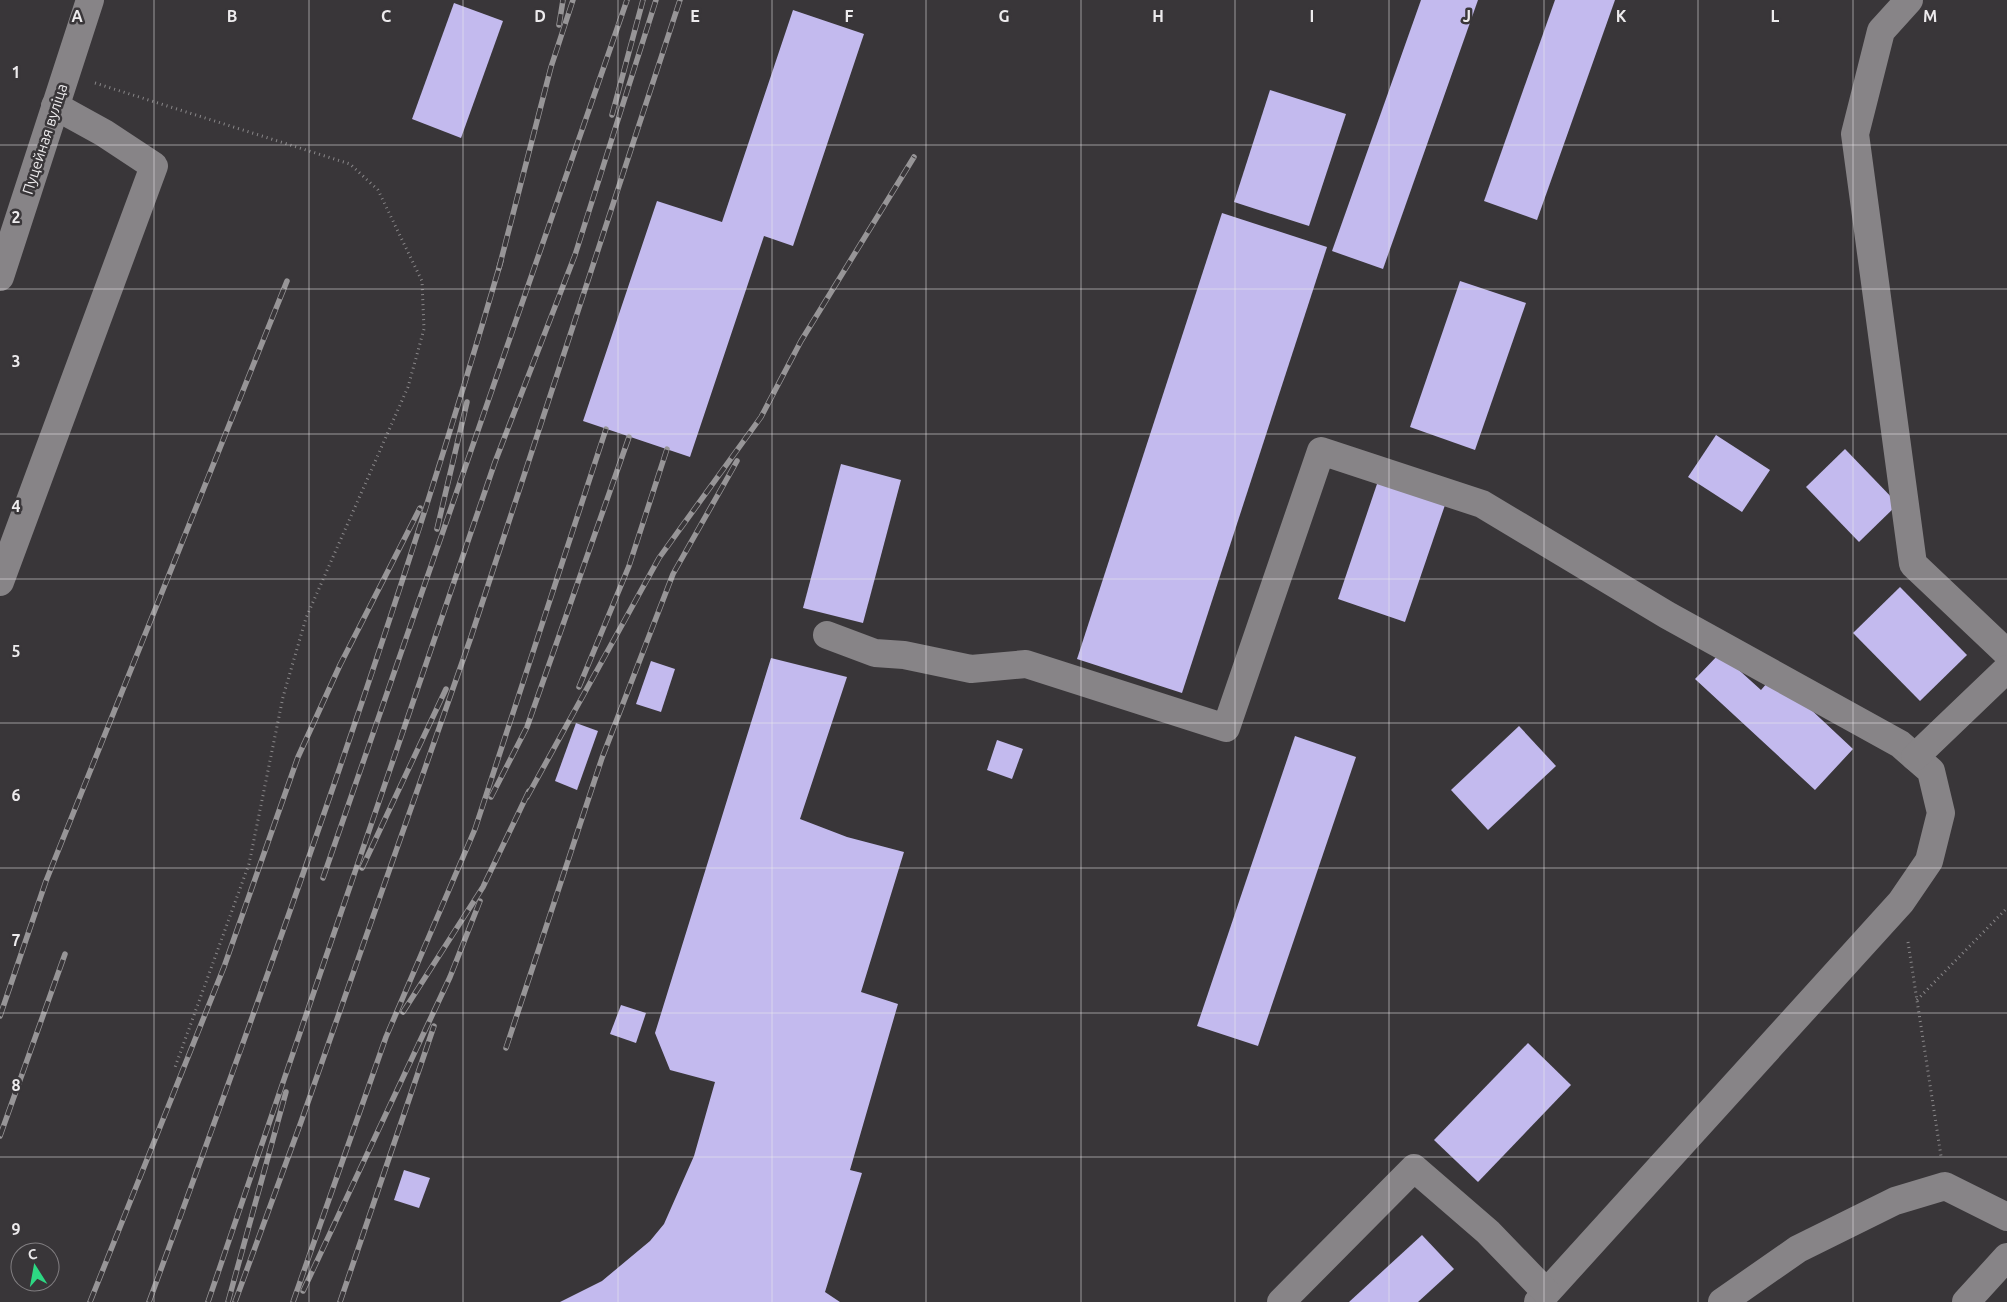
<svg xmlns="http://www.w3.org/2000/svg" width="2007" height="1302" font-family="Ubuntu,sans-serif">
<rect width="100%" height="100%" fill="#393639"/>
<g fill="#c3baee">
<polygon points="1421,0 1478,0 1383,269 1332,251"/>
<polygon points="1555,0 1615,0 1537,220 1484,201"/>
<polygon points="454,3 503,21 461,138 412,119"/>
<polygon points="793,10 864,34 793,246 764,236 690,457 583,421 657,201 722,222"/>
<polygon points="1270,90 1346,114 1309,226 1234,202"/>
<polygon points="1222,213 1327,247 1182,693 1077,659"/>
<polygon points="1460,281 1526,303 1475,450 1410,427"/>
<polygon points="1716,435 1770,470 1742,512 1688,477"/>
<polygon points="1845,449 1898,504 1859,542 1806,487"/>
<polygon points="841,464 901,480 863,623 803,608"/>
<polygon points="1378,481 1445,505 1405,622 1338,599"/>
<polygon points="1900,587 1967,655 1920,701 1853,633"/>
<polygon points="1720,653 1761,690 1774,675 1853,749 1815,790 1695,679"/>
<polygon points="771,658 847,677 800,819 847,837 904,852 861,992 898,1004 850,1170 862,1173 825,1292 840,1302 560,1302 602,1281 650,1241 664,1224 694,1156 715,1082 670,1070 655,1033"/>
<polygon points="651,661 675,669 661,712 636,704"/>
<polygon points="576,723 598,731 577,790 555,781"/>
<polygon points="1519,726 1556,766 1488,830 1451,790"/>
<polygon points="1295,736 1356,757 1258,1046 1197,1026"/>
<polygon points="997,740 1023,749 1012,779 987,770"/>
<polygon points="621,1005 646,1013 636,1043 610,1034"/>
<polygon points="1528,1043 1571,1085 1478,1182 1434,1140"/>
<polygon points="404,1170 430,1178 419,1208 394,1200"/>
<polygon points="1422,1235 1454,1269 1418,1302 1349,1302"/>
</g>
<g fill="none" stroke-linecap="round" stroke-linejoin="round">
<g stroke="#898789" stroke-width="3" stroke-dasharray="1 4" stroke-linecap="butt">
<polyline points="95,83 350,164 378,190 422,281 424,329 408,387 306,618 283,697 249,864 174,1070"/>
<polyline points="1908,942 1941,1156"/>
<polyline points="1917,1000 2007,908"/>
</g>
<g stroke="#878487" stroke-width="28">
<polyline points="1909,0 1881,31 1855,134 1913,564 2007,653"/>
<polyline points="0,277 90,0"/>
<polyline points="0,582 154,166 104,133 55,106"/>
<polyline points="827,635 875,653 904,655 971,669 1026,664 1226,728 1321,451 1482,504 1667,615 1900,744 1931,771 1941,813 1929,861 1901,902 1538,1302"/>
<polyline points="1915,757 2007,669"/>
<polyline points="1281,1302 1414,1168 1488,1232 1546,1292"/>
<polyline points="1722,1302 1798,1249 1895,1201 1945,1186 2007,1217"/>
<polyline points="1966,1302 2007,1257"/>
</g>
<defs>
<g id="rail">
<polyline points="559,25 563,0"/>
<polyline points="612,115 643,0"/>
<polyline points="499,268 551,67 573,0"/>
<polyline points="437,529 467,402"/>
<polyline points="579,687 629,566 667,449"/>
<polyline points="491,797 527,727 629,437"/>
<polyline points="527,797 659,558 761,417 801,341 914,157"/>
<polyline points="362,868 446,689"/>
<polyline points="323,878 627,0"/>
<polyline points="403,1012 483,887 529,791"/>
<polyline points="0,1016 46,881 287,281"/>
<polyline points="506,1048 602,758 673,574 737,461"/>
<polyline points="0,1136 65,954"/>
<polyline points="303,1291 450,977 480,901"/>
<polyline points="90,1302 224,967 298,757 340,665 420,508"/>
<path d="M149 1302C275 958 399 613 501 261"/>
<polyline points="208,1302 495,462 575,255 656,0"/>
<polyline points="228,1302 286,1092"/>
<polyline points="235,1302 301,1122 471,637 680,0"/>
<polyline points="293,1302 386,1037 475,829 606,429"/>
<polyline points="340,1302 434,1026"/>
</g>
</defs>
<use href="#rail" stroke="#979597" stroke-width="5.5"/>
<use href="#rail" stroke="#393639" stroke-width="4" stroke-dasharray="11" stroke-linecap="butt"/>
</g>
<path fill="none" stroke="#edebed" stroke-width="1" stroke-opacity="0.55" d="M154 0V1302M309 0V1302M463 0V1302M618 0V1302M772 0V1302M926 0V1302M1081 0V1302M1235 0V1302M1389 0V1302M1544 0V1302M1698 0V1302M1853 0V1302M0 145H2007M0 289H2007M0 434H2007M0 579H2007M0 723H2007M0 868H2007M0 1013H2007M0 1157H2007"/>
<g text-anchor="middle" stroke-width="5" stroke-linejoin="round" paint-order="stroke">
<g font-size="15" fill="#edebed" stroke="#393639">
<text transform="translate(45 139) rotate(-72)" y="5">Пуцейная вуліца</text>
</g>
</g>
<g font-size="16" text-anchor="middle" font-weight="bold" fill="#edebed" stroke="#393639" stroke-width="5" stroke-linejoin="round" paint-order="stroke">
<text x="77" y="22">A</text>
<text x="232" y="22">B</text>
<text x="386" y="22">C</text>
<text x="540" y="22">D</text>
<text x="695" y="22">E</text>
<text x="849" y="22">F</text>
<text x="1004" y="22">G</text>
<text x="1158" y="22">H</text>
<text x="1312" y="22">I</text>
<text x="1467" y="22">J</text>
<text x="1621" y="22">K</text>
<text x="1775" y="22">L</text>
<text x="1930" y="22">M</text>
<text x="16" y="78">1</text>
<text x="16" y="223">2</text>
<text x="16" y="367">3</text>
<text x="16" y="512">4</text>
<text x="16" y="657">5</text>
<text x="16" y="801">6</text>
<text x="16" y="946">7</text>
<text x="16" y="1091">8</text>
<text x="16" y="1235">9</text>
</g>
<g transform="translate(35 1267) rotate(349)"><circle r="24" fill="#393639" stroke="#817e81"/>
<path d="M0-4L9 19L0 12L-9 19Z" fill="#2dd883"/>
<text y="-8" font-size="14" font-weight="bold" text-anchor="middle" fill="#edebed">С</text>
</g>
</svg>
